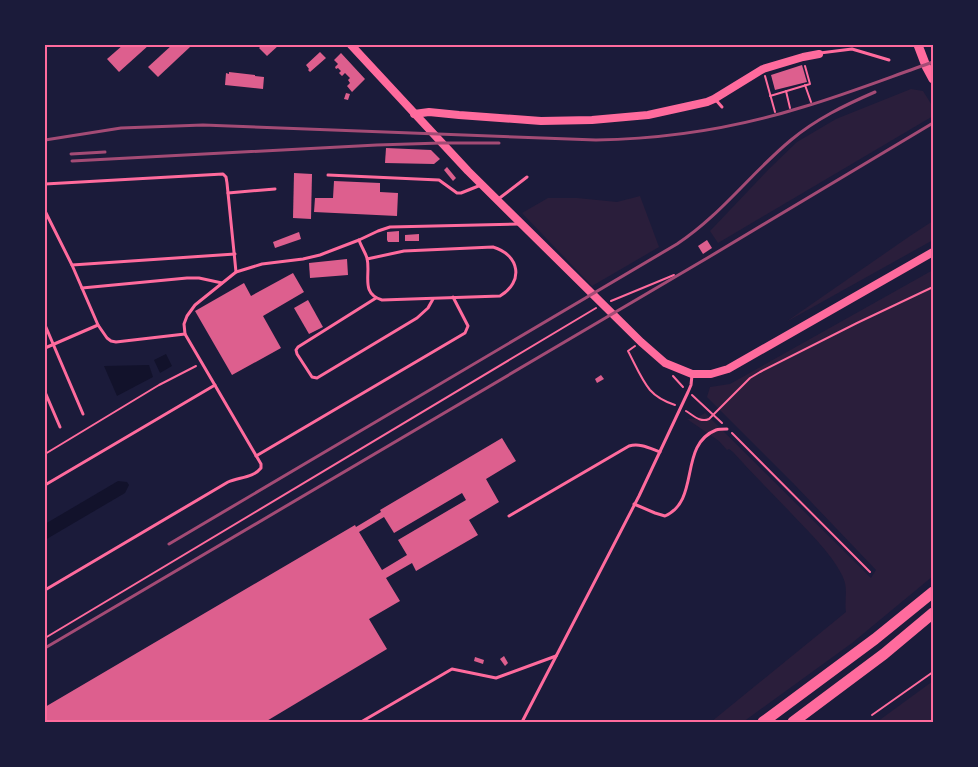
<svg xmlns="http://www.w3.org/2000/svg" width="978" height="767" font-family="Inter,sans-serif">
<rect width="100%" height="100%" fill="#1b1b3a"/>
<g fill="#2a1e3b">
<polygon points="911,89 923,91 933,107 933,116 718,243 710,231 769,169 797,142 836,119"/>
<polygon points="640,196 659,247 592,286 522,213 548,198 577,198 617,202"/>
<polygon points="933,221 933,240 786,322 910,236"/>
<path d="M933 270V576L852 643 743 722H711L846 612C844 599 849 588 842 575 831 553 808 531 791 513 772 493 752 473 733 452L729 449 727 450 719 441 687 419H695L705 413 871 578 876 570 793 483 707 397 710 387 730 384Z"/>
<polygon points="933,681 933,722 877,722"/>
</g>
<g fill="#12122b">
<polygon points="166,354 172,366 160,373 154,360"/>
<polygon points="149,365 153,377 117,396 104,366"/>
<polygon points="118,481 127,482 129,485 125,493 45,540 45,524"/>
</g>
<g fill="#dd5f8e" fill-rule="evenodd">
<polygon points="123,45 149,45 119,72 107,59"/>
<polygon points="172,45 188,45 190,47 158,77 148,67"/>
<polygon points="262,45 279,45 267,56 259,48"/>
<polygon points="320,52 326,58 310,72 308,70 309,69 306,65"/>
<polygon points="341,53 365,79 352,92 347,86 350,83 348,80 350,78 345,73 342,76 339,73 341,71 338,68 336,69 335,67 338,64 334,60"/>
<polygon points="802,65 807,82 775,90 771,75"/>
<polygon points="229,72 255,75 255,76 264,77 263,89 225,85 226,73 229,74"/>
<polygon points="346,93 350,94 348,100 344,99"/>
<polygon points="386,148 431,150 440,159 434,164 385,163"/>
<polygon points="447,167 456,178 453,181 444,170"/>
<polygon points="294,173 312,174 311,219 293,218"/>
<polygon points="334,181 380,183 380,192 398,193 397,216 314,212 315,198 333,198"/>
<polygon points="399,231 399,242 388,242 387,240 387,232"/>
<polygon points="299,232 301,239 275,248 273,242"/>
<polygon points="419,234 419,241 405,241 405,235"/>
<polygon points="707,240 712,248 703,254 698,246"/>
<polygon points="347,259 348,275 310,278 309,263"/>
<polygon points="293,273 304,292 263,316 281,348 232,375 195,311 244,283 251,296"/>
<polygon points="308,300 323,327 309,334 294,308"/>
<polygon points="601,375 604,379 597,383 595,379"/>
<path d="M502 438 516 461 486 479 499 502 469 520 478 535 416 571 412 563 386 578 400 601 369 619 387 649 265 722H45V707L355 525 356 527 381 512 380 510ZM462 493 466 500 398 540 407 555 382 570 359 532 384 517 394 533Z"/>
<polygon points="504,656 508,663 505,666 500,659"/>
<polygon points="475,657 484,660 483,664 474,661"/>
</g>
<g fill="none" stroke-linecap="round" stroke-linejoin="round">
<g stroke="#ff6b9d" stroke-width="2">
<polyline points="765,76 775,112"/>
<polyline points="805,85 811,102"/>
<polyline points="786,91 790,108"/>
<polyline points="770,96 810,84 805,66"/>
<polyline points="611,301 674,275"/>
<path d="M635 346 628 351C635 364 641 379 650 390 657 398 666 402 675 405"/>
<polyline points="673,376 683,387"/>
<polyline points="692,395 722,423"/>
<path d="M686 411C693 415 700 423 709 419L750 378 760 372 857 323 933 287"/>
<polyline points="732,433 870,572"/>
<polyline points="45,454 159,385 196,366"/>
<polyline points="45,638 596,308"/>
<polyline points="872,715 933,672"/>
</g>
<g stroke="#ff6b9d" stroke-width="3">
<polyline points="820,53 852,49 889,60"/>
<polyline points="715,99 722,107"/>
<polyline points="328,175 439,180 457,193 461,193 481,185"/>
<polyline points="45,184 223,174 226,177 227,183 236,272"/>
<polyline points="228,193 275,189"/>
<polyline points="497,200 527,177"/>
<polyline points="45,211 72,265 98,325 107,338 111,341 116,342 185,334"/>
<path d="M359 240C361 246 365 252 367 258 371 275 360 293 382 300L500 296C524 282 520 255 493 247L404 251 367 259"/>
<polyline points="72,265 235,254"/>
<polyline points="82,288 187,278 199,278 222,283"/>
<polyline points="376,298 298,347 296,350 297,354 312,377 317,378 417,318 428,308 433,299"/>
<polyline points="45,325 83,414"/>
<polyline points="45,348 98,325"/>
<polyline points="45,392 60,427"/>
<polyline points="256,456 465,333 468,326 453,297"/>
<polyline points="45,485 215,385"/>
<path d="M634 504 655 513 665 516C701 500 678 445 716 430 719 429 724 429 727 429"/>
<path d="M509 516 629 446C640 443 649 448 660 452"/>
<path d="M45 590 228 482C239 477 253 478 261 468V464L185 334 184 324 187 316 195 305 236 272 262 264 303 259 320 255 359 240 378 231 390 227 520 224"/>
<polyline points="361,722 452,669 496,678 556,656"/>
<polyline points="522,722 639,496 688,392 691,385 692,375"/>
</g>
<g stroke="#ff6b9d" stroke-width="8">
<polyline points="351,45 468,171 641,342 665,363 692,374 711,374 728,369 933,252"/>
<polyline points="414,114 429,112 459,115 541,121 592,120 648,115 707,102 714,99 763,69 803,57 819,54"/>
</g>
<polyline stroke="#ff6b9d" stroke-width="9" points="918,45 926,66 933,79"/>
<g stroke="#ff6b9d" stroke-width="11">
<polyline points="763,722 875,639 933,592"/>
<polyline points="793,722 884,654 933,613"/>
</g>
<g stroke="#a44b75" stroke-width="3">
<path d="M45 140 121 128 203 125 596 140C666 139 736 128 803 107 847 94 890 77 933 62"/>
<polyline points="71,154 105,152"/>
<polyline points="72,161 377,145 441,143 499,143"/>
<path d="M169 544 677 244C721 215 751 173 791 140 816 119 845 105 875 92"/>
<polyline points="45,648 709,257 933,123"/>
</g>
</g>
<rect width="978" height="767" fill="none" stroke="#1b1b3a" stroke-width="92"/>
<rect x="46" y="46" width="886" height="675" fill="none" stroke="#ff6b9d" stroke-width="2"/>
</svg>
